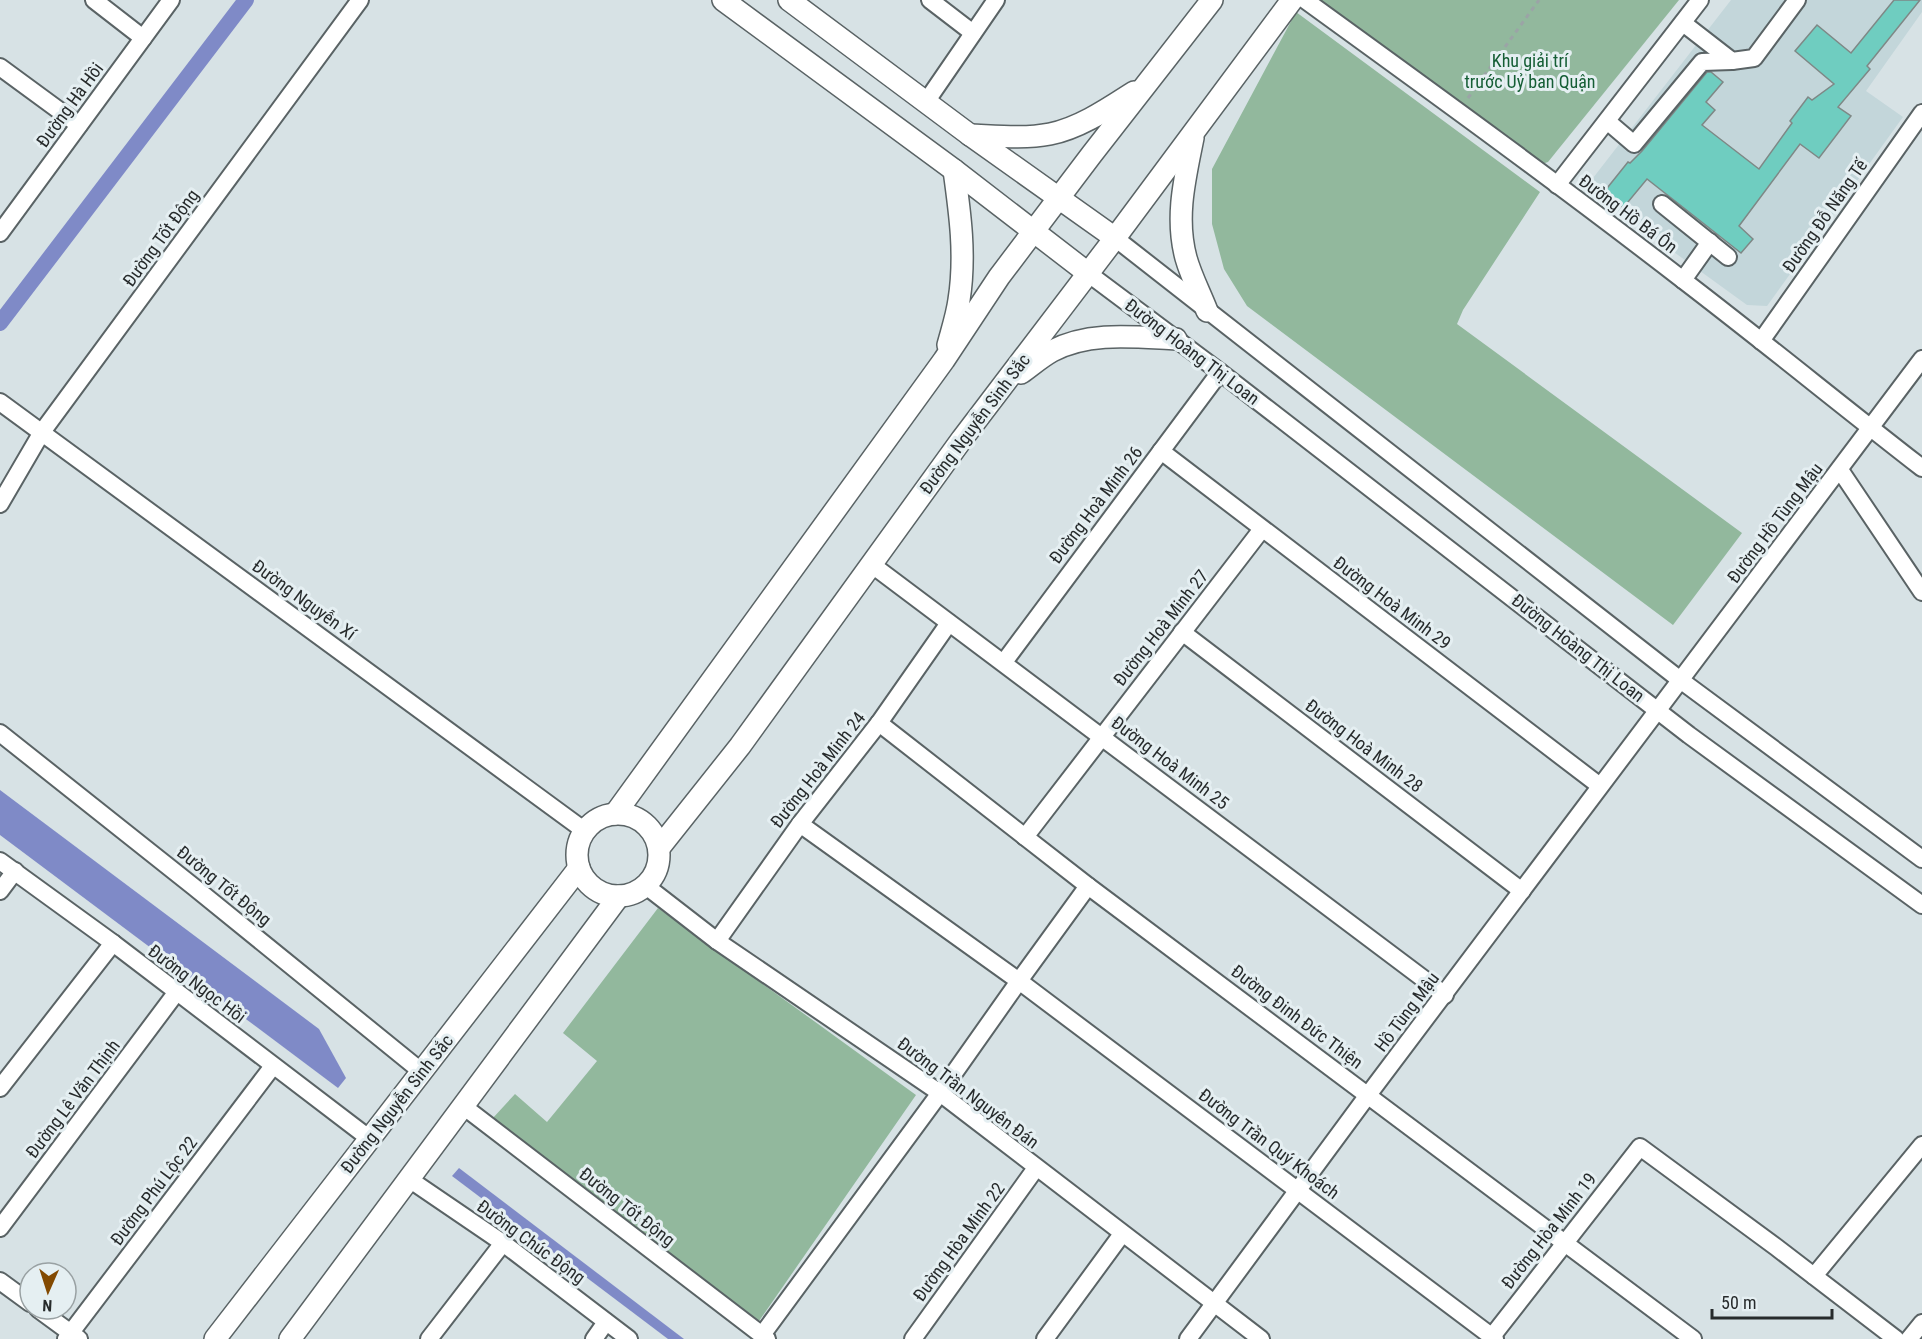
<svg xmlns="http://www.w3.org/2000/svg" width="1922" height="1339" font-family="'Roboto Condensed',sans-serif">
<rect width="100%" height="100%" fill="#d7e2e5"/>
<polygon fill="#c3d6da" points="1731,0 1922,0 1922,12 1866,91 1903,117 1767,306 1747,305 1591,192 1593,178"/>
<g fill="#92b89d">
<polygon points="1316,0 1679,0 1548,162 1542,164"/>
<polygon points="1296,12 1540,192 1463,310 1457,324 1742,533 1673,625 1247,306 1224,269 1212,224 1212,169"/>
<polygon points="658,908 916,1095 759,1321 492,1119 515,1094 547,1122 597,1061 563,1033"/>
</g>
<g fill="#7f8ac7">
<polygon points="0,790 319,1029 346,1078 338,1088 0,835"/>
<polygon points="459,1168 684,1339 668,1339 452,1176"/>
</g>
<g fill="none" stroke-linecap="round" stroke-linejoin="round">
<polyline stroke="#7f8ac7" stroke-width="16" points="0,323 246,0"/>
</g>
<polygon fill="#6fcdc0" stroke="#7e8886" stroke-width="1.5" points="1894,0 1920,0 1867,66 1870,69 1838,107 1851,116 1819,158 1800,144 1739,226 1753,239 1741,253 1647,179 1623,208 1604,192 1628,162 1630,163 1642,151 1707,72 1711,72 1723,82 1706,102 1715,110 1702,125 1759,169 1792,123 1790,121 1808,97 1812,100 1834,84 1795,51 1817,25 1851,53"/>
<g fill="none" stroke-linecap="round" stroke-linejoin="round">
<defs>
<g id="minor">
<polyline points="94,0 143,38"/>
<polyline points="930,0 973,33"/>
<path d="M1305 0C1432 92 1559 184 1683 280 1764 342 1842 406 1922 468"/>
<polyline points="1683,23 1732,61 1754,58 1797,0"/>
<polyline points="0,67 79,125"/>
<polyline points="926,102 996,0"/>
<polyline points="1607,121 1634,144 1702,62 1732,61"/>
<polyline points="1557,185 1700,0"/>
<polyline points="1662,204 1728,257"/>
<polyline points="0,233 171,0"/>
<polyline points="1115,238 1679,679 1922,859"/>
<polyline points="1089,274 1220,372 1689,735 1922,905"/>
<polyline points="1683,280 1710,242"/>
<polyline points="1761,341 1922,113"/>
<polyline points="0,402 585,831"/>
<polyline points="1161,451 1600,786"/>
<polyline points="1840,470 1922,592"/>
<polyline points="0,504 42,432 360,0"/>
<polyline points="871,564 1445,995"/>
<polyline points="1182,632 1522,891"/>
<polyline points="1004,662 1220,372"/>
<polyline points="879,723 1088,886 1693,1339"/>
<polyline points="0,733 194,887 422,1072"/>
<polyline points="800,824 1019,981 1495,1339"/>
<polyline points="1025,837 1262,529"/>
<polyline points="0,861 113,943 370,1139"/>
<polyline points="646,886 717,941 940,1093 1261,1339"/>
<polyline points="0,891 15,871"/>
<polyline points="717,941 800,824 879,723 949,623"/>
<polyline points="0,1088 113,943"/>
<polyline points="463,1106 767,1339"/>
<polyline points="409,1179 503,1243 629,1339"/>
<polyline points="0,1228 176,993"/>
<polyline points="1814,1276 1922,1145"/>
<polyline points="0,1281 30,1303"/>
<polyline points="38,1309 79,1339"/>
<polyline points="762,1335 940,1093 1019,981 1088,886"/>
<polyline points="66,1339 273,1066"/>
<polyline points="429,1339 503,1243"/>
<polyline points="594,1339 606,1322"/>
<polyline points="913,1339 1036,1168"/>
<polyline points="1045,1339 1122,1234"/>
<polyline points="1188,1339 1368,1095 1922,359"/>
<polyline points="1490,1339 1640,1147 1776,1247 1896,1339"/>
<polyline points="1909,1339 1922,1323"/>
</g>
<g id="major">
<polyline points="723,0 954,170 1089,274"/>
<polyline points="789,0 970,135 1115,238"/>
<path d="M970 135C996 136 1024 139 1050 134 1080 128 1109 108 1134 92"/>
<path d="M1193 138C1185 178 1175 217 1186 258 1191 276 1200 293 1207 311"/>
<path d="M948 345C952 330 957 315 959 300 966 256 960 213 954 170"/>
<path d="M1021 373C1031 366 1041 357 1052 351 1089 331 1135 337 1176 339"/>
<circle cx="618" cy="855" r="41"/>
<polyline points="615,814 944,360 999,277 1092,154 1212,0"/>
<polyline points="659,848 740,746 962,439 1115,238 1292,0"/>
<polyline points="215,1339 579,868"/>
<polyline points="290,1339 619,896"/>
</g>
</defs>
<use href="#minor" stroke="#5a6365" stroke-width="20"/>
<use href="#major" stroke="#5a6365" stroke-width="24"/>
<polyline stroke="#9ba4a6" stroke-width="3" stroke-dasharray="4.5 4.5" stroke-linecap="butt" points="1468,98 1539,0"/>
<use href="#minor" stroke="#fff" stroke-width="16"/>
<use href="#major" stroke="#fff" stroke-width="21"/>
</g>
<g text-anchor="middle" stroke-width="6" stroke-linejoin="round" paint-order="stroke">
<g font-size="18" fill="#155e35" stroke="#e5eff2">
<text x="1530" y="67">Khu giải trí<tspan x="1530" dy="21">trước Uỷ ban Quận</tspan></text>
</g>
<g font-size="18" fill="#272b2c" stroke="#e5eff2">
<text transform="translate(70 105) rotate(-54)" y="6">Đường Hà Hồi</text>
<text transform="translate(1628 214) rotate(37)" y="6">Đường Hồ Bá Ôn</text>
<text transform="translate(1825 216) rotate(-55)" y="6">Đường Đỗ Năng Tế</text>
<text transform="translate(161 238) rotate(-54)" y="6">Đường Tốt Động</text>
<text transform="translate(1192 352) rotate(37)" y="6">Đường Hoàng Thị Loan</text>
<text transform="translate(975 424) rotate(-53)" y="6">Đường Nguyễn Sinh Sắc</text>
<text transform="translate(1096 505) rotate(-53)" y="6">Đường Hoà Minh 26</text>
<text transform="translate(1775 523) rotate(-53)" y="6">Đường Hồ Tùng Mậu</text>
<text transform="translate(304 600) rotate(36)" y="6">Đường Nguyễn Xí</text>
<text transform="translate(1392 603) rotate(37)" y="6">Đường Hoà Minh 29</text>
<text transform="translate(1161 628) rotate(-52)" y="6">Đường Hoà Minh 27</text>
<text transform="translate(1578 648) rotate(38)" y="6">Đường Hoàng Thị Loan</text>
<text transform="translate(1364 746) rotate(37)" y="6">Đường Hoà Minh 28</text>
<text transform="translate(1170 763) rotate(37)" y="6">Đường Hoà Minh 25</text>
<text transform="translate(818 770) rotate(-52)" y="6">Đường Hoà Minh 24</text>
<text transform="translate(224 886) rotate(39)" y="6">Đường Tốt Động</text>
<text transform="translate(197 984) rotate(37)" y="6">Đường Ngọc Hồi</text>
<text transform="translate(1407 1012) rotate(-53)" y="6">Hồ Tùng Mậu</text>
<text transform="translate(1297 1017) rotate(37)" y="6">Đường Đinh Đức Thiện</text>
<text transform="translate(968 1093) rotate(37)" y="6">Đường Trần Nguyên Đán</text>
<text transform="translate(73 1099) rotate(-53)" y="6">Đường Lê Văn Thịnh</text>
<text transform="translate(397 1104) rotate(-52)" y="6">Đường Nguyễn Sinh Sắc</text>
<text transform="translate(1269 1144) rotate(37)" y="6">Đường Trần Quý Khoách</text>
<text transform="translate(154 1191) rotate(-53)" y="6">Đường Phú Lộc 22</text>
<text transform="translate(627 1207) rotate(38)" y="6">Đường Tốt Động</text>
<text transform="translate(1549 1231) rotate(-52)" y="6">Đường Hòa Minh 19</text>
<text transform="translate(531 1242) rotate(36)" y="6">Đường Chúc Động</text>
<text transform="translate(959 1242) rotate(-54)" y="6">Đường Hòa Minh 22</text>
</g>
</g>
<g transform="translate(48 1291) rotate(183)"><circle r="28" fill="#e5eff2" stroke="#99a1a3" stroke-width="1.5"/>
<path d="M0-4.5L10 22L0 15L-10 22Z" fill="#834900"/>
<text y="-9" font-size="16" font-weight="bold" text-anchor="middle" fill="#272b2c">N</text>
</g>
<path d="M1712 1309v9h120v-9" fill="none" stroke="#272b2c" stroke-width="3"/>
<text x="1721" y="1309" font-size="18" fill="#272b2c" stroke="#e5eff2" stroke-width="4.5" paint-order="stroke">50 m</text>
</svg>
